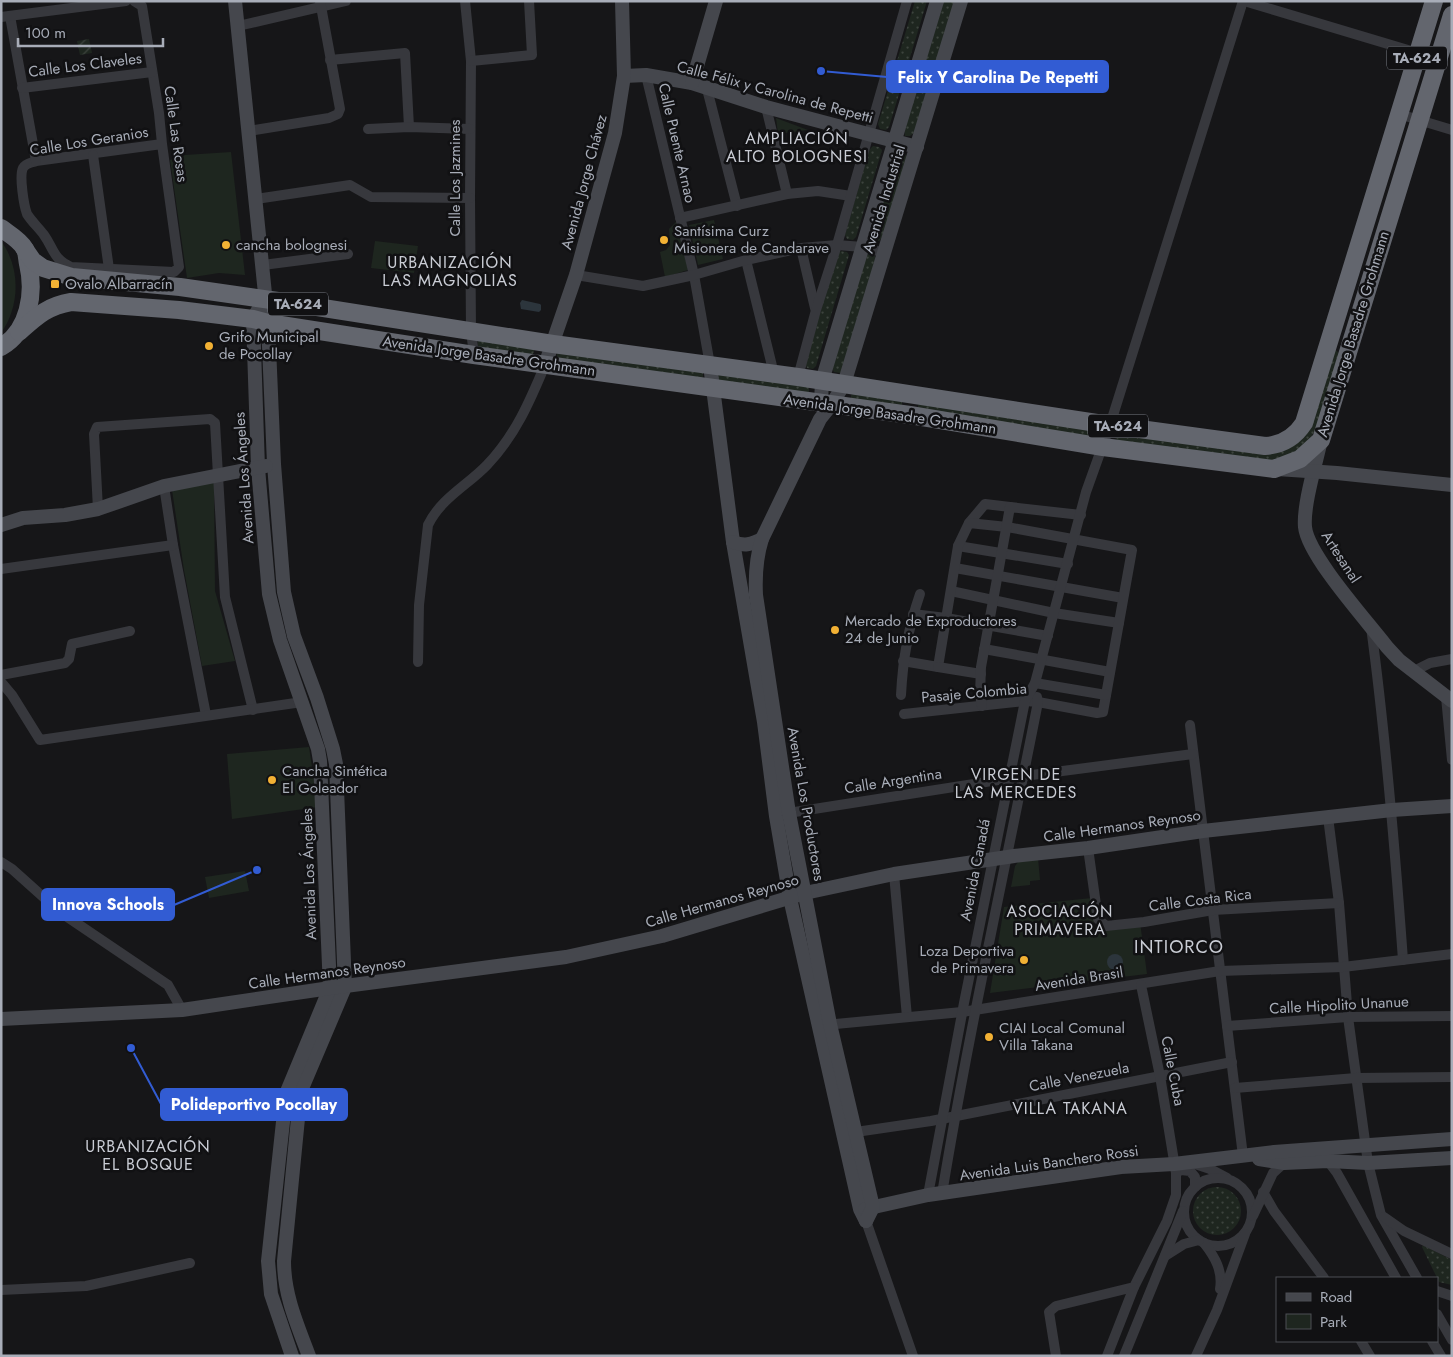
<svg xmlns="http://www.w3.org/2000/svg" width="1453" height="1357" font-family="Jost,sans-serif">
<defs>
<pattern id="grass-dots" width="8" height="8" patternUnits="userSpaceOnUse" patternTransform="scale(1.25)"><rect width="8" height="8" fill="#1e261f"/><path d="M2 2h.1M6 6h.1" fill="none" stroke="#3c433d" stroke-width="1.8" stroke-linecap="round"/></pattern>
<pattern id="garden-furrows" width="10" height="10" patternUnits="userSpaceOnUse" patternTransform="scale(1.25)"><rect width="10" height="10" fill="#1e261f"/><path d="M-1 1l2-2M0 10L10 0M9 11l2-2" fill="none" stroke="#3c433d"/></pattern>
</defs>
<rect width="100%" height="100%" fill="#161618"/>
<g fill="url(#grass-dots)">
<polygon points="915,1 927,1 889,127 886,130 880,129 878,124"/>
<polygon points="943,1 955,1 915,132 910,136 905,136 904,129"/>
<polygon points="873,146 879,147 882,150 856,237 853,240 847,239 845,235 869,150"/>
<polygon points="900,150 904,152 907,157 883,236 879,241 873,241 871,236 896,153"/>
<polygon points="841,251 847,252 849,255 816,366 813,369 807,368 805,363 837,255"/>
<polygon points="870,253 874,255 877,260 844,368 840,373 834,372 832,368 866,256"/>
<polygon points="478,340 534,347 534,352 532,355 482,348 478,346"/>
<path d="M1333 349 1337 351 1340 356C1332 382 1322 432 1301 449 1292 456 1279 458 1268 462L1119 441 1115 438 1116 433 1294 443Z"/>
<polygon points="557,353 703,372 703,377 700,380 557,358"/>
<polygon points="722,373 809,387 809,392 806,395 718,382 717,376"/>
<polygon points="856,392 902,401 902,405 851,401 851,395"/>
<polygon points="924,402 1097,430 1097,435 1094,438 919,411 918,405"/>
<circle cx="1217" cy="1211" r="24"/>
<polygon points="1423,1245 1452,1260 1452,1285 1439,1282 1422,1247"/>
</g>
<g fill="#1e261f">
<polygon points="776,118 808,130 778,134"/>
<polygon points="231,152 245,275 219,273 187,278 170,160 185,155"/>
<polygon points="714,220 723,259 698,265 689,225"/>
<polygon points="677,221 688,270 665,277 660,252 666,250 670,245 669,229"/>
<path d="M1 241C21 268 20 306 1 333Z"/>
<polygon points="375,241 418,246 414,273 371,268"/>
<polygon points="214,481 215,591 235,661 202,666 184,570 172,490"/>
<polygon points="309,747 318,807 232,819 227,754"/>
<polygon points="1038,858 1040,880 1030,881 1030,885 1011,887 1015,866 1019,861"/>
<polygon points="245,871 249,891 209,898 205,877"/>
<polygon points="1092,898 1094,927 1140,922 1147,974 990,993 1004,907"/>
</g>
<polygon fill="url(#garden-furrows)" points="89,39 92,53 80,55 77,41"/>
<g fill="#2c353c">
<polygon points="522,300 540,304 541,305 541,310 539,312 521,309 520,303"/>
<circle cx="1115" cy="962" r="8"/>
</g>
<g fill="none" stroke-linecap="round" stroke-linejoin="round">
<g stroke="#37383d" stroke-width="10">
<path d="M134 1 142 6 159 113 162 144 179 267 174 272 71 267C53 259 54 249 44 235 39 228 32 222 27 214 24 206 19 176 23 168 26 163 31 163 36 161L162 144"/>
<polyline points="465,1 471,61 470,198 471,331 474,355"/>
<polyline points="1244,1 1438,59"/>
<polyline points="10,16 36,161"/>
<polyline points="1,17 126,1"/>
<polyline points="238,26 346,1"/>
<polyline points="330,60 405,53 409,127"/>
<polyline points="471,61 532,55 529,1"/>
<polyline points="646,75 694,275 710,365"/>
<polyline points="22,88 152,72"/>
<polyline points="707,89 737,206"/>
<polyline points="766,107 787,194"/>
<polyline points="1399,114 1452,130"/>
<polyline points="368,129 409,127 470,129"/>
<polyline points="249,131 329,118 338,114 340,109 320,1"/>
<polyline points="93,155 109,269"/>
<polyline points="256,199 350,185 371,197 470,198"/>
<polyline points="680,218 787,194 818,191 851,196"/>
<polyline points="801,248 815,308"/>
<polyline points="746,260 774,374"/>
<polyline points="263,265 348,254"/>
<polyline points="576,275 643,286 694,275 746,260 801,248 837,245 863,247 885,253"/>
<polyline points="798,377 816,310 837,245 907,1"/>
<polyline points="164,486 173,545 206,715"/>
<polyline points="98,509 94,434 97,427 210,419 215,423 225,597 253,710"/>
<polyline points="969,523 985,504 1010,507"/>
<polyline points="958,546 1068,564"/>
<polyline points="955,568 1123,598"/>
<polyline points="1,569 173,545"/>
<polyline points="951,591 1054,613 1119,623"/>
<polyline points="913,614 946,618 1048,636"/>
<path d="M1371 627C1386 738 1395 849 1403 960"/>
<polyline points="984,649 1110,672"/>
<polyline points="903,661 938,667 958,546 969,523 1007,527 1132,550 1103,712 1097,713 1038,702 1025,701 904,714"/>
<path d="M418 662 419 605 428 525C441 498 468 485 487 465 515 436 530 401 545 365"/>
<polyline points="938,667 981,674"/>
<polyline points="1414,671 1430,663 1452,659"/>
<polyline points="1,675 65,663 69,659 72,644 130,631"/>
<polyline points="1,682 12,695 40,740 302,702"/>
<polyline points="1035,683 1106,695"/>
<path d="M901 695C903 658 908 629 920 594"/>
<polyline points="1446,697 1452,760"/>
<polyline points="982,706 980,695 981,667 1010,507 1081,515"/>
<polyline points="1190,725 1243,1156"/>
<polyline points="782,814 1024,776 1193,754"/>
<polyline points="1328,817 1339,903 1348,1017 1368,1163 1381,1215 1417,1278"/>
<polyline points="1088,848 1098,919 1106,926 1144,922 1213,910 1339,903"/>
<polyline points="1,862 12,869 60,912 168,985 182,1010"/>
<polyline points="894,874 907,1017"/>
<polyline points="825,1025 962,1012 1220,971 1343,967 1452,954"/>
<polyline points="1227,1026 1348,1017 1452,1016"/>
<polyline points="1235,1088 1356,1078 1452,1077"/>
<polyline points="849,1133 931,1121 1232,1062"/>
<polyline points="1329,1156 1328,1161 1337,1173 1396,1278"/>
<polyline points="1192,1163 1210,1169 1227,1178"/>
<polyline points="1176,1173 1181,1170 1190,1171 1195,1177 1195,1187"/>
<circle cx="1218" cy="1212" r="34"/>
<polyline points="1263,1192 1274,1211 1324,1278"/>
<path d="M942 1194C969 1029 1006 866 1038 702L1037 697"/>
<polyline points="928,1195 964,1003 1025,701 1035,683 1086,492 1110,425 1243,1"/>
<polyline points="1253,1216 1273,1173 1284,1163 1284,1159"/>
<polyline points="1384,1217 1404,1231 1452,1254"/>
<polyline points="866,1221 913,1356"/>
<path d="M1204 1243C1215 1257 1223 1271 1220 1289"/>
<polyline points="1165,1256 1184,1244 1199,1240"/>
<polyline points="1,1290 86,1286 190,1263"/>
<polyline points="1437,1291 1452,1296"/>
<polyline points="1437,1314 1452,1340"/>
<polyline points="1361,1341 1370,1356"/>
<polyline points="1432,1341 1441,1356"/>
<polyline points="1056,1356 1049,1312 1056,1306 1134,1287 1167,1221 1176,1195 1176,1173 1160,1076 1141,985"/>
<polyline points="1107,1356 1134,1287"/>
<polyline points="1124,1356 1183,1211"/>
<polyline points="1196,1356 1217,1310 1245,1234"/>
</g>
<g stroke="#45474d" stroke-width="14">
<path d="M235 1 268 323 274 464 284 592 294 636 317 698 333 749 336 764 345 987 303 1086 300 1098 284 1261C284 1295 297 1324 309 1356"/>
<polyline points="624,76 646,75 692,83 766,107 917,147"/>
<polyline points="692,83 716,1"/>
<polyline points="258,310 253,319 258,468 269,594 280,640 318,749 320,761 330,988 286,1094 268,1261 271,1294 292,1356"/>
<polyline points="545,365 576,275 615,133 624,76 622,1"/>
<polyline points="710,365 733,542 764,722 776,816 790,898 860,1209 866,1221"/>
<polyline points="821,403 822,381 937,1"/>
<path d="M1321 440C1316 463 1303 505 1305 527 1308 556 1368 622 1387 647L1399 660 1452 701"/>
<polyline points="1277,469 1337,473 1452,485"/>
<polyline points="1,525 23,518 65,515 98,509 164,486 266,466"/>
<path d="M733 542C744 546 751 545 762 539"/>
<polyline points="1,1019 182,1010 330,988 566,957 662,936 805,893 894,874 1014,856 1088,848 1203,831 1392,810 1452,806"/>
<polyline points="1259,1159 1284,1163 1328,1161 1368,1163 1452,1158"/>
<polyline points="865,1209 928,1195 1121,1167 1174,1164 1274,1152 1452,1139"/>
<path d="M866 1221 873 1207 830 1024 789 813 756 595C755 575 756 558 762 539L820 419 832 404 844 384 961 1"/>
</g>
<g stroke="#63666e" stroke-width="18">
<path d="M1 228C9 234 20 240 25 249 27 253 27 259 28 264 35 293 29 331 1 347"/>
<path d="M24 248 33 261 43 268 72 277 180 287 285 302 553 344 798 377 1110 425 1265 446C1283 445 1295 437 1304 423L1434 1"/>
<path d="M19 332C36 317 47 306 71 302L179 310 253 319 268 323 474 355 910 415 1103 447 1274 469 1300 459 1321 440 1452 15"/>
</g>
</g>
<g fill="#f2b134" stroke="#111113" stroke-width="2">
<circle cx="664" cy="240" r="5"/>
<circle cx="226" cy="245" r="5"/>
<rect x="50" y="279" width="10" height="10" rx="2.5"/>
<circle cx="209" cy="346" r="5"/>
<circle cx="835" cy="630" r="5"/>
<circle cx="272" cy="780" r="5"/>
<circle cx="1024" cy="960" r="5"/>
<circle cx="989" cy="1037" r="5"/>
</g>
<g text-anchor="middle" stroke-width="5" stroke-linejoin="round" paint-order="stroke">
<g fill="#111113" stroke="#7b7e86" stroke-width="1">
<rect x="1387" y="46.5" width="60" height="23" rx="4"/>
<rect x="268" y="292.5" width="60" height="23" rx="4"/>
<rect x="1088" y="414.5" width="60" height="23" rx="4"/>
</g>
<g font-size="14" font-weight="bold" fill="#a8adb8">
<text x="1417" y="63">TA-624</text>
<text x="298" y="309">TA-624</text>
<text x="1118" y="431">TA-624</text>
</g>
<g font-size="15" fill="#a8adb8" stroke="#111113">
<text transform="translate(85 65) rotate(-7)" y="5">Calle Los Claveles</text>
<text transform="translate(775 92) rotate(15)" y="5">Calle Félix y Carolina de Repetti</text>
<text transform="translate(176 134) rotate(82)" y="5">Calle Las Rosas</text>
<text transform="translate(89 141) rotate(-9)" y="5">Calle Los Geranios</text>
<text transform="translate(677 143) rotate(77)" y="5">Calle Puente Arnao</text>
<text transform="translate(455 178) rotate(-90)" y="5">Calle Los Jazmines</text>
<text transform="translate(584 182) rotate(-75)" y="5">Avenida Jorge Chávez</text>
<text transform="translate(884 199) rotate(-73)" y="5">Avenida Industrial</text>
<text transform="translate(1353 334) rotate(-73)" y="5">Avenida Jorge Basadre Grohmann</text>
<text transform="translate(489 356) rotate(8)" y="5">Avenida Jorge Basadre Grohmann</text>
<text transform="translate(890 414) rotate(8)" y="5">Avenida Jorge Basadre Grohmann</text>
<text transform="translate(244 478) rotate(-94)" y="5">Avenida Los Ángeles</text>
<text transform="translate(1341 557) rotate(57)" y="5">Artesanal</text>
<text transform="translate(974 693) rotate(-5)" y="5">Pasaje Colombia</text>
<text transform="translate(893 781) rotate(-9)" y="5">Calle Argentina</text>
<text transform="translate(806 804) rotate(80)" y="5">Avenida Los Productores</text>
<text transform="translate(1122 826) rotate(-8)" y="5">Calle Hermanos Reynoso</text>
<text transform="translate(975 870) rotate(-79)" y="5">Avenida Canadá</text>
<text transform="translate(309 874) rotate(-92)" y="5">Avenida Los Ángeles</text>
<text transform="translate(1200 900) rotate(-7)" y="5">Calle Costa Rica</text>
<text transform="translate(722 901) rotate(-16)" y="5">Calle Hermanos Reynoso</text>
<text transform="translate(327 973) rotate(-8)" y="5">Calle Hermanos Reynoso</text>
<text transform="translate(1079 979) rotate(-9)" y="5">Avenida Brasil</text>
<text transform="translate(1339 1005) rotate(-3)" y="5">Calle Hipolito Unanue</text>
<text transform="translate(1173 1071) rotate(79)" y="5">Calle Cuba</text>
<text transform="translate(1079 1077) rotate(-11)" y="5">Calle Venezuela</text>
<text transform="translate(1049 1163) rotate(-8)" y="5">Avenida Luis Banchero Rossi</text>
</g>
<g font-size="15" fill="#a8adb8" stroke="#111113" text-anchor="start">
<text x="674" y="236">Santísima Curz<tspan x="674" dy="17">Misionera de Candarave</tspan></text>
<text x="236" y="250">cancha bolognesi</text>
<text x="65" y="289">Ovalo Albarracín</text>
<text x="219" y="342">Grifo Municipal<tspan x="219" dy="17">de Pocollay</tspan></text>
<text x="845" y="626">Mercado de Exproductores<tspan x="845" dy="17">24 de Junio</tspan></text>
<text x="282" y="776">Cancha Sintética<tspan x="282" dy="17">El Goleador</tspan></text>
<text x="1014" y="956" text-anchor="end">Loza Deportiva<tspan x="1014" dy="17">de Primavera</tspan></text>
<text x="999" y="1033">CIAI Local Comunal<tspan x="999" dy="17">Villa Takana</tspan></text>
</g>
<g font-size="16" letter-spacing="1" fill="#c9ccd4" stroke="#111113">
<text x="797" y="144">AMPLIACIÓN<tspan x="797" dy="18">ALTO BOLOGNESI</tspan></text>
<text x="450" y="268">URBANIZACIÓN<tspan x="450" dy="18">LAS MAGNOLIAS</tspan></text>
<text x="1016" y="780">VIRGEN DE<tspan x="1016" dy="18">LAS MERCEDES</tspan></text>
<text x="1060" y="917">ASOCIACIÓN<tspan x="1060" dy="18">PRIMAVERA</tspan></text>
<text x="1070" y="1114">VILLA TAKANA</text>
<text x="148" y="1152">URBANIZACIÓN<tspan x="148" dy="18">EL BOSQUE</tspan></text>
</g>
<g font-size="18" letter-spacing="1" fill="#c9ccd4" stroke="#111113">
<text x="1179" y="953">INTIORCO</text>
</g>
</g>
<path fill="none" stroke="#325cd3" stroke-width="2" d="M821 71L887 77M257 870L174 905M131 1048L161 1104"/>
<g fill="#325cd3" stroke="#111113" stroke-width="2">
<circle cx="821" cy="71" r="5"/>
<circle cx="257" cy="870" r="5"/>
<circle cx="131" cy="1048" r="5"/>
</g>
<g fill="#325cd3" stroke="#325cd3" stroke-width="2">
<rect x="887" y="61" width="221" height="31" rx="5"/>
<rect x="42" y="889" width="132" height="31" rx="5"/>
<rect x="161" y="1089" width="186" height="31" rx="5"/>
</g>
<g font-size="16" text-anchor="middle" font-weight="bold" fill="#fff">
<text x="998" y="83">Felix Y Carolina De Repetti</text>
<text x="108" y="910">Innova Schools</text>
<text x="254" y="1110">Polideportivo Pocollay</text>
</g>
<rect width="1453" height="1357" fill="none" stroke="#a8adb8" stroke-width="5"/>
<rect x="1276" y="1277" width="162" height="65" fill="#111113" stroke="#4d4f55"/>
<rect x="1286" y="1293" width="25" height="8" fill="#45474d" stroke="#4d4f55"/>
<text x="1320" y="1302" font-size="15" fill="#a8adb8">Road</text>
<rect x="1286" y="1314" width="25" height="15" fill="#1e261f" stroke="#4d4f55"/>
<text x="1320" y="1327" font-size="15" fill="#a8adb8">Park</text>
<path d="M18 38v8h145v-8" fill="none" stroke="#a8adb8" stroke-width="2.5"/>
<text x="25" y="38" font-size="15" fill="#a8adb8" stroke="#111113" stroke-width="4" paint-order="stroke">100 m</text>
</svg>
